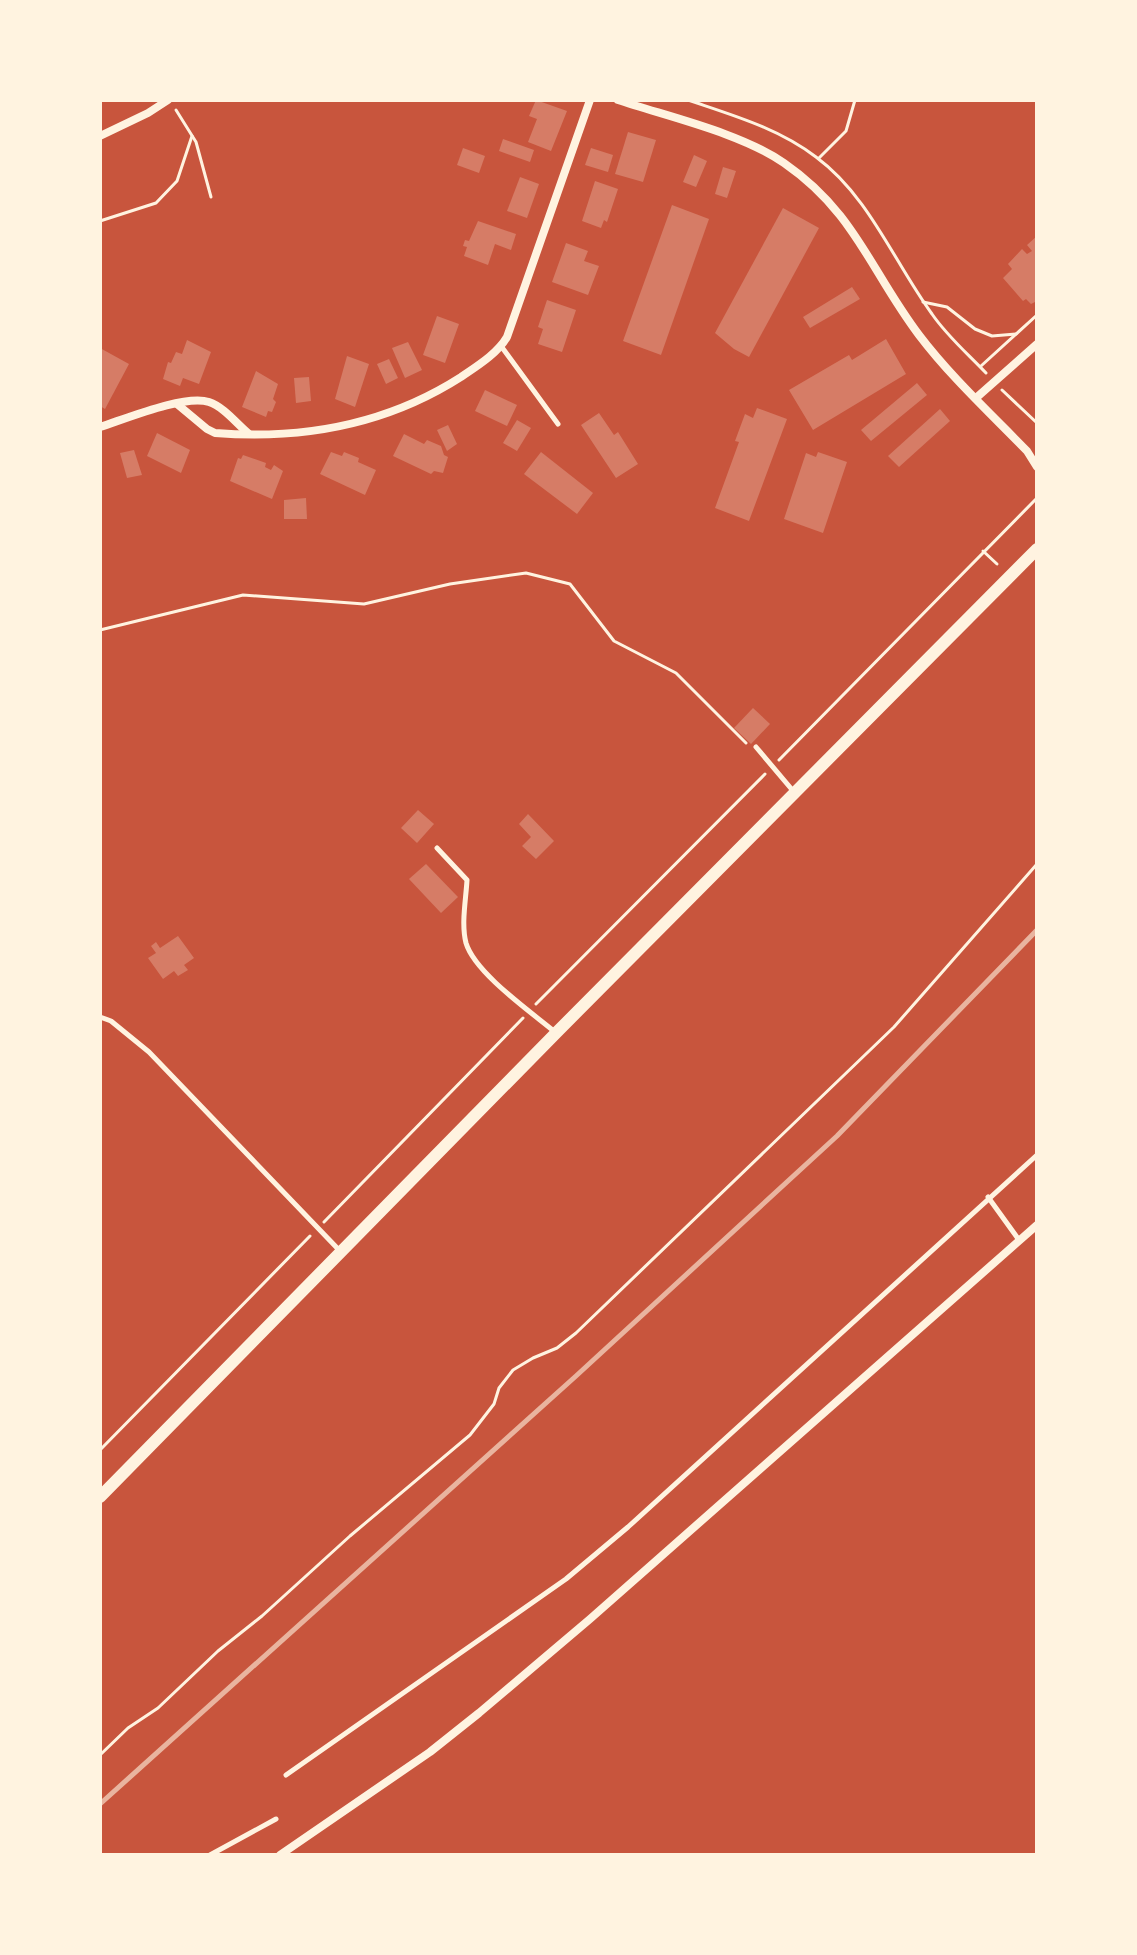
<svg xmlns="http://www.w3.org/2000/svg" width="1137" height="1955" font-family="'DejaVu Sans',sans-serif">
<rect width="100%" height="100%" fill="#c8553d"/>
<g fill="#d67c66">
<polygon points="536,100 567,111 551,151 528,142 537,119 529,116"/>
<polygon points="628,132 656,140 643,182 615,174"/>
<polygon points="503,139 534,150 530,162 499,151"/>
<polygon points="463,148 485,156 479,173 457,165"/>
<polygon points="591,148 613,155 608,172 585,165"/>
<polygon points="694,155 707,161 696,187 683,182"/>
<polygon points="723,167 736,171 727,198 715,194"/>
<polygon points="520,177 539,184 527,218 507,211"/>
<polygon points="595,181 618,189 607,222 604,220 601,228 582,221"/>
<polygon points="672,205 709,219 661,355 623,341"/>
<polygon points="783,208 819,228 749,357 734,349 715,333"/>
<polygon points="478,221 516,234 511,250 495,244 488,265 464,256 467,247 463,246 465,240 469,241"/>
<polygon points="1037,236 1037,301 1031,304 1026,299 1023,301 1003,278 1012,269 1008,264 1022,249 1027,254 1032,251 1027,245"/>
<polygon points="566,243 588,251 584,261 599,266 588,295 552,282"/>
<polygon points="852,287 860,299 810,328 803,317"/>
<polygon points="547,300 576,310 562,352 538,344 543,329 538,327"/>
<polygon points="437,316 459,324 445,363 423,355"/>
<polygon points="886,339 906,374 813,430 789,390 849,355 852,360"/>
<polygon points="187,340 211,352 199,384 183,378 180,386 163,379 168,362 171,363 176,352 182,354"/>
<polygon points="408,342 422,370 405,378 392,348"/>
<polygon points="100,348 129,364 105,409 100,406"/>
<polygon points="347,356 369,364 355,407 335,399"/>
<polygon points="389,359 398,378 386,384 377,364"/>
<polygon points="256,371 278,384 273,399 276,402 272,412 268,411 266,417 242,407"/>
<polygon points="309,377 311,401 296,403 294,378"/>
<polygon points="917,383 927,395 871,441 861,430"/>
<polygon points="485,390 517,405 507,426 475,411"/>
<polygon points="757,408 787,419 749,521 715,508 739,442 735,441 745,414 753,418"/>
<polygon points="940,409 950,421 899,467 888,456"/>
<polygon points="599,413 614,435 618,432 638,464 616,478 581,425"/>
<polygon points="517,420 531,428 517,451 503,443"/>
<polygon points="448,425 457,444 447,451 437,430"/>
<polygon points="157,433 190,450 181,473 147,456"/>
<polygon points="404,434 424,444 427,440 441,446 444,455 448,457 443,473 434,471 431,474 393,456"/>
<polygon points="134,450 142,475 127,478 120,453"/>
<polygon points="331,452 342,456 344,452 359,458 358,462 376,470 365,495 320,474"/>
<polygon points="541,452 593,493 577,514 524,474"/>
<polygon points="818,452 847,462 823,533 784,519 806,453 816,457"/>
<polygon points="243,455 266,463 265,467 271,470 274,465 283,471 272,499 230,481 238,458 241,459"/>
<polygon points="306,498 307,519 284,519 284,500"/>
<polygon points="753,708 770,724 751,744 734,728"/>
<polygon points="418,810 434,824 417,843 401,828"/>
<polygon points="528,814 554,841 536,859 522,846 531,837 519,824"/>
<polygon points="426,864 458,897 441,913 409,879"/>
<polygon points="178,936 194,958 184,965 188,970 178,976 174,971 163,979 148,958 156,953 151,946 156,942 160,948"/>
</g>
<g fill="none" stroke-linecap="round" stroke-linejoin="round">
<g stroke="#fff3e0" stroke-width="3">
<path d="M688 100C732 115 778 128 816 157 869 196 894 262 932 314 947 336 967 353 986 373"/>
<polyline points="176,110 196,142 211,197"/>
<polyline points="819,158 846,131 855,100"/>
<polyline points="100,221 156,203 177,181 192,136"/>
<polyline points="923,302 947,307 975,329 992,336 1016,334"/>
<polyline points="981,366 1037,315"/>
<polyline points="1002,390 1037,423"/>
<polyline points="983,551 997,564"/>
<polyline points="100,630 243,595 364,604 450,584 526,573 570,584 614,641 676,673 746,743"/>
<polyline points="779,760 1037,498"/>
<polyline points="536,1004 765,774"/>
<polyline points="324,1222 523,1018"/>
<polyline points="100,1450 310,1236"/>
<polyline points="100,1755 128,1728 158,1708 218,1651 262,1616 350,1536 470,1435 494,1404 499,1388 513,1370 533,1358 557,1348 576,1333 894,1027 1037,864"/>
</g>
<g stroke="#fff3e0" stroke-width="5">
<polyline points="501,346 558,424"/>
<polyline points="756,747 794,792"/>
<path d="M437 848 467 880C466 899 461 924 466 943 475 973 531 1012 555 1032"/>
<polyline points="100,1017 111,1021 149,1052 340,1251"/>
<polyline points="988,1197 1019,1240"/>
<polyline points="286,1775 566,1579 628,1527 1037,1155"/>
<polyline points="210,1855 276,1819"/>
</g>
<g stroke="#fff3e0" stroke-width="8">
<path d="M618 100C669 117 741 133 784 163 855 212 870 270 919 335 950 376 991 414 1027 451L1037 467"/>
<polyline points="100,136 148,113 168,100"/>
<polyline points="976,398 1037,344"/>
<path d="M177 404 207 429 215 433C303 440 386 425 461 377 477 366 497 354 507 337L590 100"/>
<path d="M100 427C125 419 185 394 209 402 224 407 236 423 248 433"/>
<polyline points="280,1855 430,1752 479,1713 590,1619 1037,1225"/>
</g>
<polyline stroke="#fff3e0" stroke-width="12" points="100,1497 556,1033 1037,549"/>
<polyline stroke="#e9b49f" stroke-width="5" points="100,1804 576,1376 837,1136 1037,930"/>
</g>
<rect width="1137" height="1955" fill="none" stroke="#fff3e0" stroke-width="204"/>
</svg>
